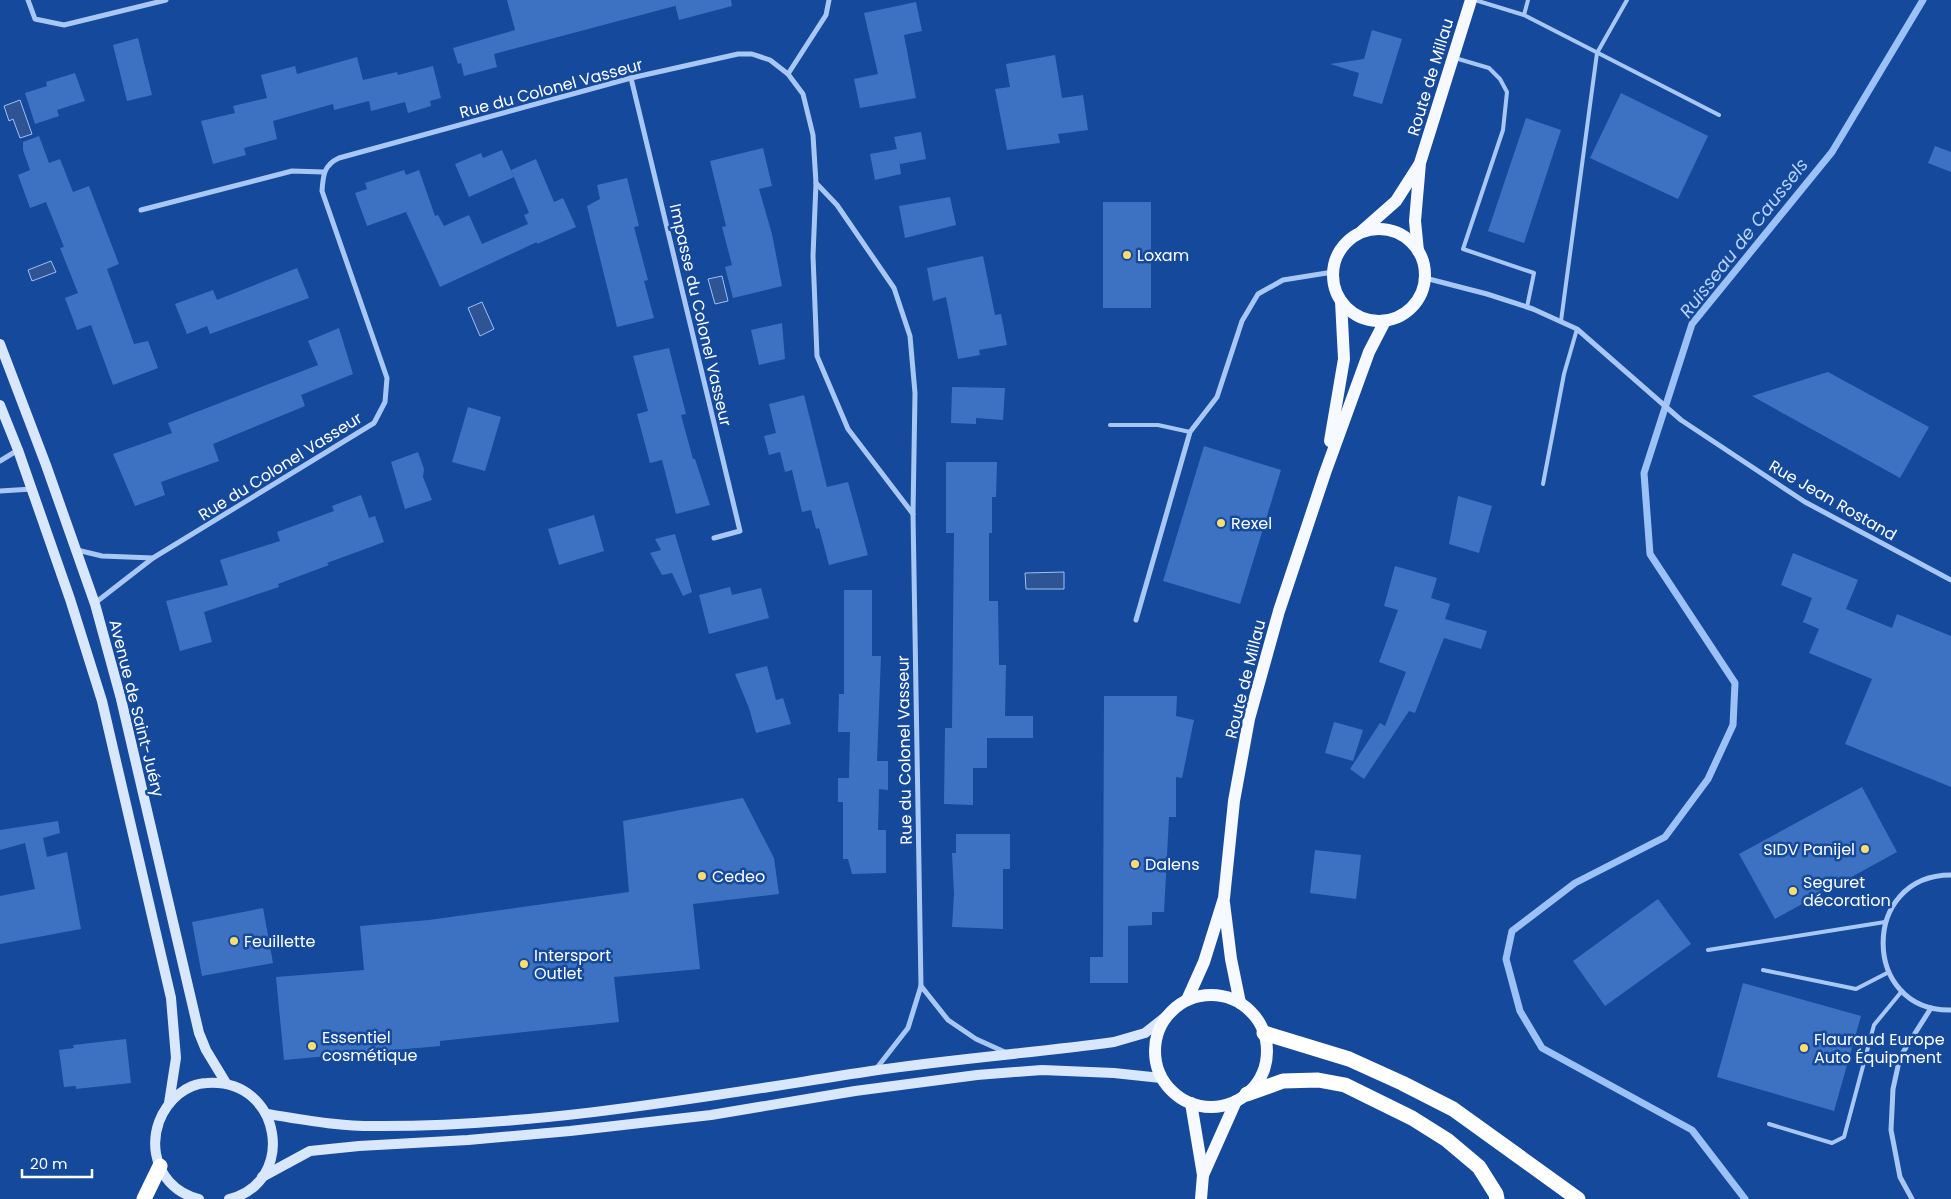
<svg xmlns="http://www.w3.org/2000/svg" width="1951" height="1199" font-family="Poppins,sans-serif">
<rect width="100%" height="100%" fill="#14499c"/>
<g fill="#2e5493" stroke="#9cc1f6">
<polygon points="20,100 32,134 20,138 13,119 9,121 4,106"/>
<polygon points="51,261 56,272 32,281 28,270"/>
<polygon points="722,276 728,301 715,304 708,279"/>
<polygon points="482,302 494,329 480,336 468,308"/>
<polygon points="1064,572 1064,589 1026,589 1025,573"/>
</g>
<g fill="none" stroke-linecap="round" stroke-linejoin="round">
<polyline stroke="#9cc1f6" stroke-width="7" points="1745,1199 1692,1130 1542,1048 1520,1011 1506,959 1512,931 1575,883 1665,837 1708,779 1733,725 1735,683 1650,554 1644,473 1692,324 1832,152 1923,0"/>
</g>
<g fill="#3d72c3">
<polygon points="507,0 731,0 732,6 679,20 675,4 675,6 494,54 497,67 464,76 461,63 458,64 453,48 515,30"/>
<polygon points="916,2 922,31 904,35 916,98 860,108 854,79 878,74 864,13"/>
<polygon points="1372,30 1402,39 1382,104 1353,96 1359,73 1330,64 1364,59"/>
<polygon points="138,38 152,95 127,101 113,45"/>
<polygon points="1055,55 1062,98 1083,95 1088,130 1058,134 1060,143 1007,150 995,89 1010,87 1006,64"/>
<polygon points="357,57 363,80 397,72 398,75 433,66 441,98 430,101 431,106 408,113 405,102 371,111 369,101 334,110 333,104 273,121 277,139 244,148 246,155 213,164 201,121 235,113 233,106 267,98 261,75 295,66 297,74"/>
<polygon points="75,73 85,101 57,110 59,116 35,124 25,93 47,86 46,82"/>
<polygon points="1621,93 1708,136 1678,199 1590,158"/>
<polygon points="1526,118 1561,130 1524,243 1488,231"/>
<polygon points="921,132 926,159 900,164 899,159 901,174 875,180 870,154 897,149 894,137"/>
<polygon points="39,136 49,163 60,159 73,192 89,186 119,264 107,269 134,344 148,341 158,368 113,385 91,325 77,330 65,298 78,293 60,248 64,247 46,202 30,208 18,175 30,170 23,150 23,142"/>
<polygon points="1935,146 1951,152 1951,172 1928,163"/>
<polygon points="763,148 772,186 759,189 772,234 782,286 733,298 725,267 732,265 722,227 726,226 710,161"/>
<polygon points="502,150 514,177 469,197 455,164 481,153 483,158"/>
<polygon points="536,159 554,202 563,198 576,227 537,244 537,242 440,287 406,212 367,226 355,193 367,189 365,183 404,170 406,175 419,170 435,216 438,215 444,226 469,215 482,244 528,224 524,215 529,213 511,170"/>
<polygon points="627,178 639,226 634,227 648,280 644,281 654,318 617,327 587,206 600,199 597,185"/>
<polygon points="950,197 956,225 905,238 899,206"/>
<rect x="1103" y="202" width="48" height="106"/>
<polygon points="983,256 995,315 1001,314 1007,345 979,350 980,355 958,359 946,297 933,301 927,268"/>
<polygon points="297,268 309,298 210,334 207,326 187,334 175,304 213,290 217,300"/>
<polygon points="782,323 785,359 759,365 751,330"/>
<polygon points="339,328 353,374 301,395 305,406 213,444 219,461 161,482 165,495 135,506 113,454 172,433 168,423 318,365 308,341"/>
<polygon points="669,348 686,414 681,415 693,459 695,459 710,505 676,514 662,460 650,463 637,414 648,411 633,356"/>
<polygon points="1828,372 1929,427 1900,478 1752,396"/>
<polygon points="952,387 1005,388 1003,420 976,418 976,424 951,423"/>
<polygon points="804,395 827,487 848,482 868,555 829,565 819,528 816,529 811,510 802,512 792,470 785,472 780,452 769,455 764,436 776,433 769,404"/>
<polygon points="468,407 501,417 485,471 452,462"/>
<polygon points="1204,446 1281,470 1240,604 1163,581"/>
<polygon points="418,452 424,469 423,477 432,500 405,509 391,462"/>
<polygon points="946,462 997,462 996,497 992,497 992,533 989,533 989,601 998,601 999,665 1006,665 1005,716 1033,716 1033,738 987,738 987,768 973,768 973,805 944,804 945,728 952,728 953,628 954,533 946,533"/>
<polygon points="361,495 369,518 375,516 384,542 327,563 329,565 278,584 279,587 204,612 212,642 180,651 166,601 228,585 220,560 280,541 277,532 334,511 332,506"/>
<polygon points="1458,496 1492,506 1479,553 1449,544"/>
<polygon points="594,515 604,551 559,565 548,529"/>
<polygon points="675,534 692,592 683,596 672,573 662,575 650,553 661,550 655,539"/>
<polygon points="1793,553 1858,580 1846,609 1892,628 1897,614 1951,636 1951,787 1845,744 1872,679 1809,653 1819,629 1803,622 1812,598 1781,585"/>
<polygon points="1395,566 1437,578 1431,598 1450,604 1445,619 1487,631 1481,649 1444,638 1415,713 1409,711 1364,779 1350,769 1380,723 1385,726 1406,672 1379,662 1398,610 1384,606"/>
<polygon points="730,587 732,595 761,588 769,618 709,634 699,595"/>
<polygon points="844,590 872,590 872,656 881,656 877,761 888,761 888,790 879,789 878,830 886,830 886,873 852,874 848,859 843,859 843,802 838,802 838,778 849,778 850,732 838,732 839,694 844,694"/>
<polygon points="767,666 776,700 783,698 791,724 756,733 749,708 735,674"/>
<polygon points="1104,696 1177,696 1176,716 1194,720 1182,778 1176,777 1176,817 1169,817 1164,912 1152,912 1152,925 1128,926 1128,983 1090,983 1090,957 1103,957"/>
<polygon points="1334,722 1363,730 1353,761 1325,753"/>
<polygon points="1862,787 1897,852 1775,919 1739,854"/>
<polygon points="743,798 774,858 779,894 693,904 700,969 614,977 619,1022 440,1041 440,1046 284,1060 276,977 364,970 360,926 429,920 629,892 623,821"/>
<polygon points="58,821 60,833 43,838 47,857 67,852 81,929 0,944 0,896 35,889 25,843 0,850 0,830"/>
<polygon points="956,834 1010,834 1010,869 1003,869 1003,929 952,927 954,894 952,853 956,853"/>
<polygon points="1315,850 1361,855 1356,899 1310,893"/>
<polygon points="1658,899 1691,944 1605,1006 1573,961"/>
<polygon points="263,908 273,963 202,976 192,922"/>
<polygon points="1743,983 1861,1016 1834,1111 1717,1077"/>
<polygon points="126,1039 131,1083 76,1089 76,1086 64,1087 59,1050 74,1048 73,1045"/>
</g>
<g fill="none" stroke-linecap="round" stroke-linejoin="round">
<g stroke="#a9c7f4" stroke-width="4">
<polyline points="1475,0 1524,15 1719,115"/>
<polyline points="1524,15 1528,0"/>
<polyline points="1455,58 1489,68 1500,79 1507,92 1503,130 1463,249 1534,273 1527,307"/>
<polyline points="1561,321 1597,53 1627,0"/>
<polyline points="1110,425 1158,425 1190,432"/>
<polyline points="1543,484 1564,374 1577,329"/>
<polyline points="1708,950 1885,922"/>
<polyline points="1763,970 1856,989 1889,972"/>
<polyline points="1769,1124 1832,1143 1844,1137 1874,1025 1902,991"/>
</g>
<g stroke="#a9c7f4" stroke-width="5">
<polyline points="28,0 35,19 64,25 166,0"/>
<polyline points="788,74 826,15 829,0"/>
<polyline points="631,78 740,531 714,538"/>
<polyline points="816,183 837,205 894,288 910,336 915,393 913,514 921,986 908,1028 876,1069"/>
<polyline points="141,210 292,171 323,172"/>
<polyline points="1425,278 1487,294 1533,309 1577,329 1681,420 1805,502 1951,580"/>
<polyline points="0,461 18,450"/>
<polyline points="0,491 32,489"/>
<polyline points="77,550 102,556 153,558"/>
<path d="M95 603 153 558 374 423 385 402 387 378 322 191C323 175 324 165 339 158L631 78 738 54H752L770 60 788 74 803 94 813 135 816 183 813 256 817 356 848 429 913 514"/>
<polyline points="1136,620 1190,432 1217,397 1242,321 1258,294 1283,280 1333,272"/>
<path d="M1951 875C1860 875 1861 1012 1951 1010"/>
<polyline points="921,986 948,1020 976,1039 1007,1053"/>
<polyline points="1912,1199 1900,1177 1891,1130 1893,1089 1900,1057 1931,1008"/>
</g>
<g stroke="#d9e7fd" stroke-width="10">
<polyline points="0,344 46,465 95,604 121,699 199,1033 206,1050 226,1083"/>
<polyline points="0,405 18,450 70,599 102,701 171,998 176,1058 169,1103"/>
<path d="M267 1114C304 1120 343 1127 382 1126 546 1126 709 1096 871 1071 952 1059 1033 1053 1114 1042L1145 1033 1169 1014"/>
<polyline points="262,1177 310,1151 359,1146 468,1140 570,1131 711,1115 855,1091 977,1075 1042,1070 1114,1073 1161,1078"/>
<path d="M199 1199C149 1187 141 1125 179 1094 186 1088 197 1083 207 1083 283 1078 297 1183 229 1199"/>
</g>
<g stroke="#f6f9ff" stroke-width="12">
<circle cx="1379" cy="275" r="46"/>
<polyline points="1362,231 1396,201 1419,165"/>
<polyline points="1418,251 1415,221 1420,163 1471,0"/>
<polyline points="1330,441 1344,359 1341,301"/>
<polyline points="1224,903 1231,959 1240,1003"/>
<circle cx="1211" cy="1051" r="56"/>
<polyline points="1187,1000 1204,962 1224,898 1234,801 1249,719 1279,611 1325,473 1369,352 1385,321"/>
<polyline points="1191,1103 1203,1175 1201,1199"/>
<polyline points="1203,1175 1236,1101"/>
</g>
<g stroke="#fff" stroke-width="15">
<polyline points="1264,1033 1349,1059 1402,1083 1453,1109 1578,1199"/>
<polyline points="1247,1094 1283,1081 1318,1080 1345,1085 1412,1118 1447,1140 1479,1167 1496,1194 1497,1199"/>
<polyline points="144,1199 160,1166"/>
</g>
</g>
<g fill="#ffdc6c" stroke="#14499c" stroke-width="2">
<circle cx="1127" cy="255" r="5"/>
<circle cx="1221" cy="523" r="5"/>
<circle cx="1865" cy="849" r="5"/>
<circle cx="1135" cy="864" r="5"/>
<circle cx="702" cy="876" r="5"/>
<circle cx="1793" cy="891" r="5"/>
<circle cx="234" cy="941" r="5"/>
<circle cx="524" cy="964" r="5"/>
<circle cx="312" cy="1046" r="5"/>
<circle cx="1804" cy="1048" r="5"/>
</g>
<g text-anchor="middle" stroke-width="5" stroke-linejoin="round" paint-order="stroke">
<g font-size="16" fill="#fff" stroke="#14499c">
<text transform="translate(1430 77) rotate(-73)" y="6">Route de Millau</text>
<text transform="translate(551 88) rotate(-15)" y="6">Rue du Colonel Vasseur</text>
<text transform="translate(701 315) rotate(77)" y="6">Impasse du Colonel Vasseur</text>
<text transform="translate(280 466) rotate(-32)" y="6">Rue du Colonel Vasseur</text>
<text transform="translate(1833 500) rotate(30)" y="6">Rue Jean Rostand</text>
<text transform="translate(1245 679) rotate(-76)" y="6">Route de Millau</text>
<text transform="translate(137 708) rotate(76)" y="6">Avenue de Saint-Juéry</text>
<text transform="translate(904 750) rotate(-91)" y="6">Rue du Colonel Vasseur</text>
</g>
<g font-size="16" fill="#fff" stroke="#14499c" text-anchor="start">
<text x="1137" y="261">Loxam</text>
<text x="1231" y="529">Rexel</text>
<text x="1855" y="855" text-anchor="end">SIDV Panijel</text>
<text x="1145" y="870">Dalens</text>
<text x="712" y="882">Cedeo</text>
<text x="1803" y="888">Seguret<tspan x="1803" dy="18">décoration</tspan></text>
<text x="244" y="947">Feuillette</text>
<text x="534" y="961">Intersport<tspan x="534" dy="18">Outlet</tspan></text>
<text x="322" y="1043">Essentiel<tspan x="322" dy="18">cosmétique</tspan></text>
<text x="1814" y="1045">Flauraud Europe<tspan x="1814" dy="18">Auto Équipment</tspan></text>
</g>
<g font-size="18" font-style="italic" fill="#b6d2fa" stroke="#14499c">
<text transform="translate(1744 238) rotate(-52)" y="6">Ruisseau de Caussels</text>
</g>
</g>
<path d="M22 1169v8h70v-8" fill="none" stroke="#ffffff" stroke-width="2.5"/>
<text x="30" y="1169" font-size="15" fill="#ffffff" stroke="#14499c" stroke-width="4" paint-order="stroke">20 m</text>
</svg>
